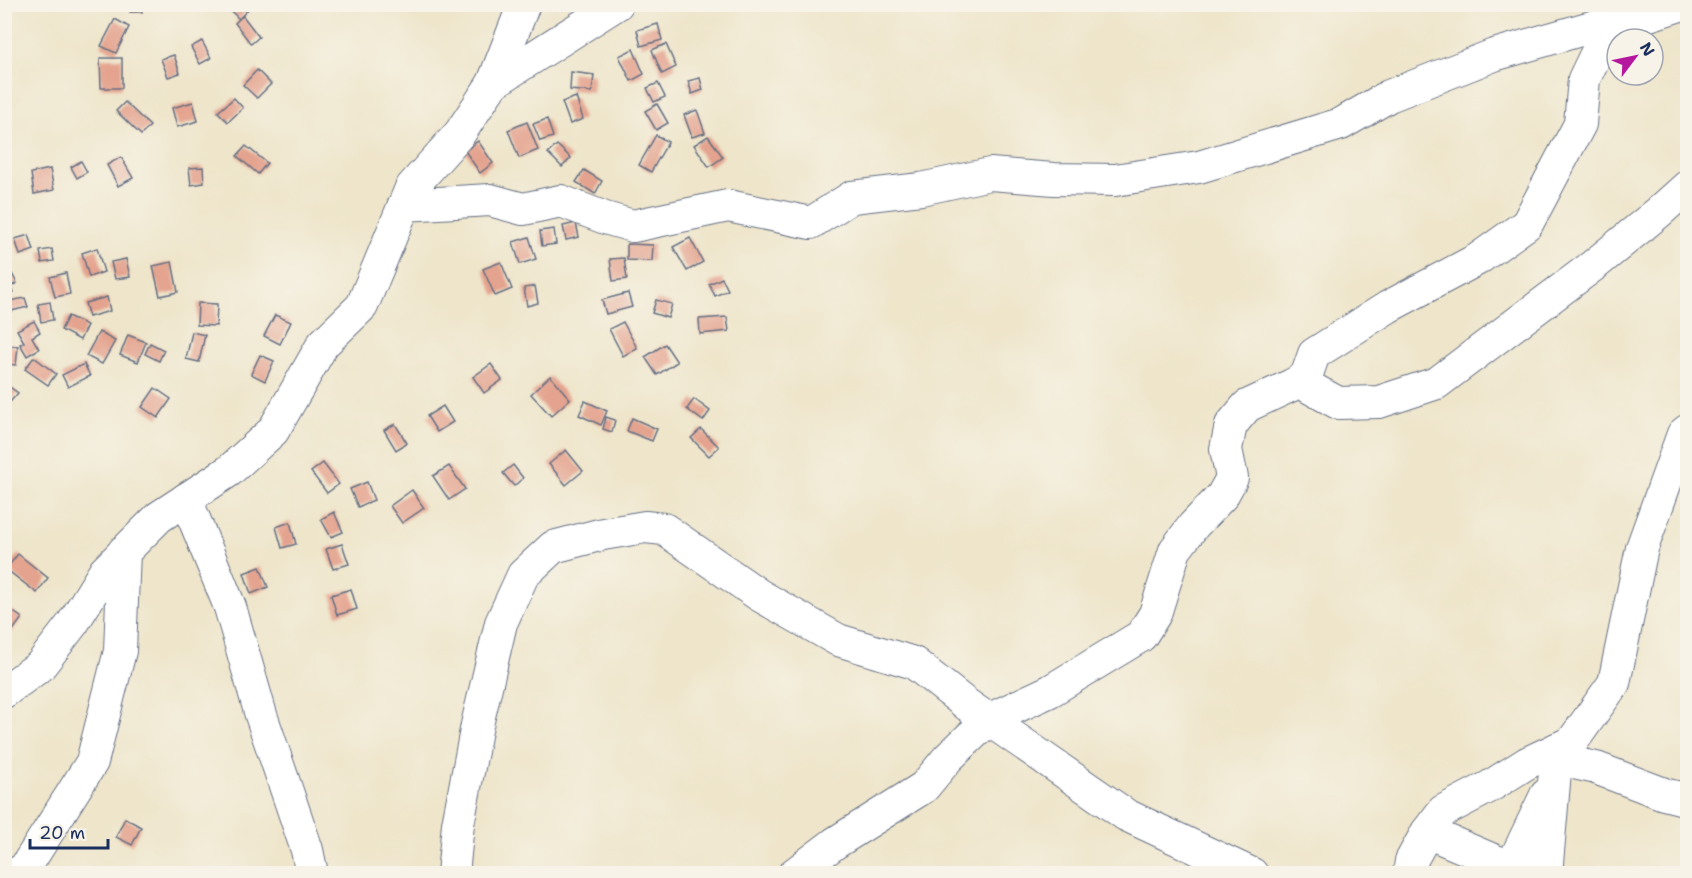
<svg xmlns="http://www.w3.org/2000/svg" width="1692" height="878" font-family="'Shantell Sans',sans-serif">
<rect width="100%" height="100%" fill="#f7f3e8"/>
<filter id="ink" filterUnits="userSpaceOnUse"><feTurbulence type="fractalNoise" baseFrequency=".0167" numOctaves="2"/><feDisplacementMap in="SourceGraphic" scale="12" xChannelSelector="R" yChannelSelector="G"/><feConvolveMatrix kernelMatrix="1 2 1 2 8 2 1 2 1" color-interpolation-filters="sRGB"/></filter>
<filter id="wash" filterUnits="userSpaceOnUse"><feTurbulence type="fractalNoise" baseFrequency=".008" numOctaves="4" result="noise"/><feDisplacementMap in="SourceGraphic" scale="24" xChannelSelector="R" yChannelSelector="G"/><feGaussianBlur stdDeviation="1.35" result="paint"/><feColorMatrix in="noise" values="0 0 0 0 0 0 0 0 0 0 0 0 0 0 0 0 0 1.4 0 .05"/><feComposite in="paint" operator="in"/></filter>
<g filter="url(#wash)">
<rect width="100%" height="100%" fill="#eee5ca"/>
<g id="blocks">
<g fill="#e4a38e">
<polygon points="130,4 141,4 142,12 130,12"/>
<polygon points="224,4 249,4 251,6 239,19 243,16 259,37 251,44 235,23 239,19"/>
<polygon points="115,19 129,27 116,53 101,46"/>
<polygon points="658,24 662,40 641,46 637,30"/>
<polygon points="202,41 211,58 200,64 191,47"/>
<polygon points="666,44 676,67 662,74 652,50"/>
<polygon points="633,49 644,74 631,81 619,56"/>
<polygon points="174,55 180,73 168,77 161,59"/>
<polygon points="100,58 122,58 122,88 101,88"/>
<polygon points="257,70 271,84 257,98 243,85"/>
<polygon points="571,72 594,75 592,92 570,90"/>
<polygon points="700,78 703,90 692,94 688,81"/>
<polygon points="658,83 665,97 654,102 647,88"/>
<polygon points="576,97 583,119 570,124 562,102"/>
<polygon points="234,98 243,108 228,122 218,112"/>
<polygon points="125,102 150,126 141,135 116,111"/>
<polygon points="193,102 198,121 177,127 172,108"/>
<polygon points="657,104 668,123 656,130 645,111"/>
<polygon points="697,110 705,133 692,137 684,115"/>
<polygon points="547,119 553,137 540,141 533,124"/>
<polygon points="527,122 538,150 519,158 508,130"/>
<polygon points="656,135 668,142 651,172 639,165"/>
<polygon points="708,136 723,157 709,167 694,145"/>
<polygon points="478,141 493,163 480,173 465,151"/>
<polygon points="557,145 571,158 562,167 548,153"/>
<polygon points="246,146 267,163 258,174 237,156"/>
<polygon points="121,157 133,178 118,186 107,165"/>
<polygon points="81,161 87,172 77,178 71,167"/>
<polygon points="203,167 204,183 191,185 189,168"/>
<polygon points="50,169 54,190 34,194 31,173"/>
<polygon points="584,170 602,181 595,194 576,182"/>
<polygon points="576,223 579,237 566,240 563,226"/>
<polygon points="554,229 556,244 542,246 540,231"/>
<polygon points="29,235 34,250 20,255 15,239"/>
<polygon points="529,237 536,259 520,264 513,242"/>
<polygon points="690,238 703,262 687,271 673,247"/>
<polygon points="627,244 653,245 652,261 627,260"/>
<polygon points="97,248 104,272 89,277 82,253"/>
<polygon points="52,249 54,261 42,263 40,251"/>
<polygon points="624,258 627,279 613,281 610,259"/>
<polygon points="126,259 130,277 115,279 111,262"/>
<polygon points="172,262 178,292 160,296 153,266"/>
<polygon points="501,262 512,289 495,296 483,269"/>
<polygon points="11,272 17,283 10,287 13,292 4,297 4,276"/>
<polygon points="66,273 70,294 55,297 50,277"/>
<polygon points="722,278 728,290 715,296 709,284"/>
<polygon points="535,286 538,303 527,306 524,288"/>
<polygon points="628,293 632,307 606,314 602,300"/>
<polygon points="107,297 110,311 89,317 85,303"/>
<polygon points="25,298 28,307 11,311 9,301"/>
<polygon points="656,300 672,304 668,318 652,313"/>
<polygon points="50,302 53,320 41,322 38,304"/>
<polygon points="198,303 217,304 216,326 197,325"/>
<polygon points="275,315 291,322 280,344 264,336"/>
<polygon points="68,316 87,325 80,340 61,330"/>
<polygon points="727,317 729,331 700,334 699,319"/>
<polygon points="34,321 40,332 32,337 39,349 27,356 20,344 24,342 17,330"/>
<polygon points="623,322 637,348 623,356 609,329"/>
<polygon points="99,332 115,341 102,364 86,356"/>
<polygon points="192,332 205,335 199,362 186,359"/>
<polygon points="128,335 146,342 138,362 120,355"/>
<polygon points="150,343 164,350 159,361 145,354"/>
<polygon points="665,344 677,362 657,375 645,357"/>
<polygon points="5,345 18,346 16,365 4,364"/>
<polygon points="260,355 274,361 265,381 251,374"/>
<polygon points="34,357 56,374 48,385 25,369"/>
<polygon points="84,364 90,376 68,387 62,375"/>
<polygon points="491,364 502,380 484,393 473,377"/>
<polygon points="550,376 570,399 551,416 531,394"/>
<polygon points="4,383 18,393 4,409"/>
<polygon points="155,388 171,399 158,418 142,407"/>
<polygon points="694,399 710,411 703,421 687,409"/>
<polygon points="585,401 607,411 601,425 579,415"/>
<polygon points="443,406 453,422 437,432 427,416"/>
<polygon points="606,417 615,420 612,432 603,429"/>
<polygon points="632,418 657,429 652,441 627,431"/>
<polygon points="395,424 407,443 396,450 384,430"/>
<polygon points="701,429 719,447 709,456 691,438"/>
<polygon points="566,450 583,471 566,485 549,464"/>
<polygon points="323,463 339,484 327,493 311,472"/>
<polygon points="513,465 523,478 514,486 503,473"/>
<polygon points="449,466 465,489 449,500 433,476"/>
<polygon points="367,482 374,500 358,507 350,489"/>
<polygon points="412,490 424,508 402,523 390,506"/>
<polygon points="334,512 343,532 331,537 321,519"/>
<polygon points="290,522 296,544 282,548 276,527"/>
<polygon points="342,544 349,564 333,569 326,549"/>
<polygon points="18,554 48,578 37,593 6,569"/>
<polygon points="260,567 268,587 251,594 244,573"/>
<polygon points="351,589 357,609 337,615 331,595"/>
<polygon points="4,605 22,618 8,637 4,634"/>
<polygon points="125,818 141,827 132,845 116,837"/>
</g>
</g>
</g>
<g filter="url(#ink)">
<use href="#blocks" fill-opacity="0" stroke="#656f84" stroke-width="1.5"/>
<g fill="none" stroke-linecap="round" stroke-linejoin="round">
<defs>
<g id="minor">
<polyline points="493,83 524,4"/>
<polyline points="404,205 490,200 523,209 561,201 605,218 633,226 728,206 811,223 852,197 921,189 990,174 1054,179 1115,180 1199,167 1341,124 1389,96 1494,55 1598,25 1630,21 1683,4"/>
<polyline points="1306,377 1309,387 1338,403 1379,402 1437,383 1594,265 1659,212 1688,186"/>
<polyline points="186,499 230,607 261,715 307,850 312,874"/>
<polyline points="4,692 40,666 73,623 105,571 159,517 229,471 273,431 323,344 362,306 411,188 460,133 493,83 617,4"/>
<polyline points="1557,749 1578,764 1596,768 1664,794 1688,800"/>
<polyline points="1427,832 1526,874"/>
<polyline points="16,874 25,868 92,762 120,651 124,551"/>
<polyline points="453,874 458,824 477,725 501,623 523,575 553,547 603,534 645,527 664,529 759,595 838,640 914,663 966,704 1126,815 1252,874"/>
<polyline points="794,874 835,843 924,787 948,758 988,720 1050,691 1141,636 1155,614 1175,550 1194,525 1222,496 1232,478 1226,449 1231,425 1247,406 1292,385 1306,377 1314,354 1388,307 1478,259 1527,224 1580,124 1584,79 1597,52 1618,23"/>
<polyline points="1409,874 1411,861 1427,832 1443,811 1489,787 1527,763 1572,742 1614,683 1642,548 1683,434 1688,430"/>
<polyline points="1508,874 1546,795"/>
<polyline points="1546,874 1557,749"/>
</g>
</defs>
<use href="#minor" stroke="#656f84" stroke-width="34"/>
<use href="#minor" stroke="#fff" stroke-width="32"/>
</g>
</g>
<rect width="1692" height="878" fill="none" stroke="#f7f3e8" stroke-width="24"/>
<g transform="translate(1635 57) rotate(58)"><circle r="28" fill="#f7f3e8" stroke="#9fa5b1" stroke-width="1.5"/>
<path d="M0-4.5L10 22L0 15L-10 22Z" fill="#b5179e"/>
<text y="-9" font-size="16" font-weight="bold" text-anchor="middle" fill="#1b2f5e">N</text>
</g>
<path d="M30 839v9h78v-9" fill="none" stroke="#1b2f5e" stroke-width="3"/>
<text x="39" y="839" font-size="18" fill="#1b2f5e" stroke="#f7f3e8" stroke-width="4.5" paint-order="stroke">20 m</text>
</svg>
